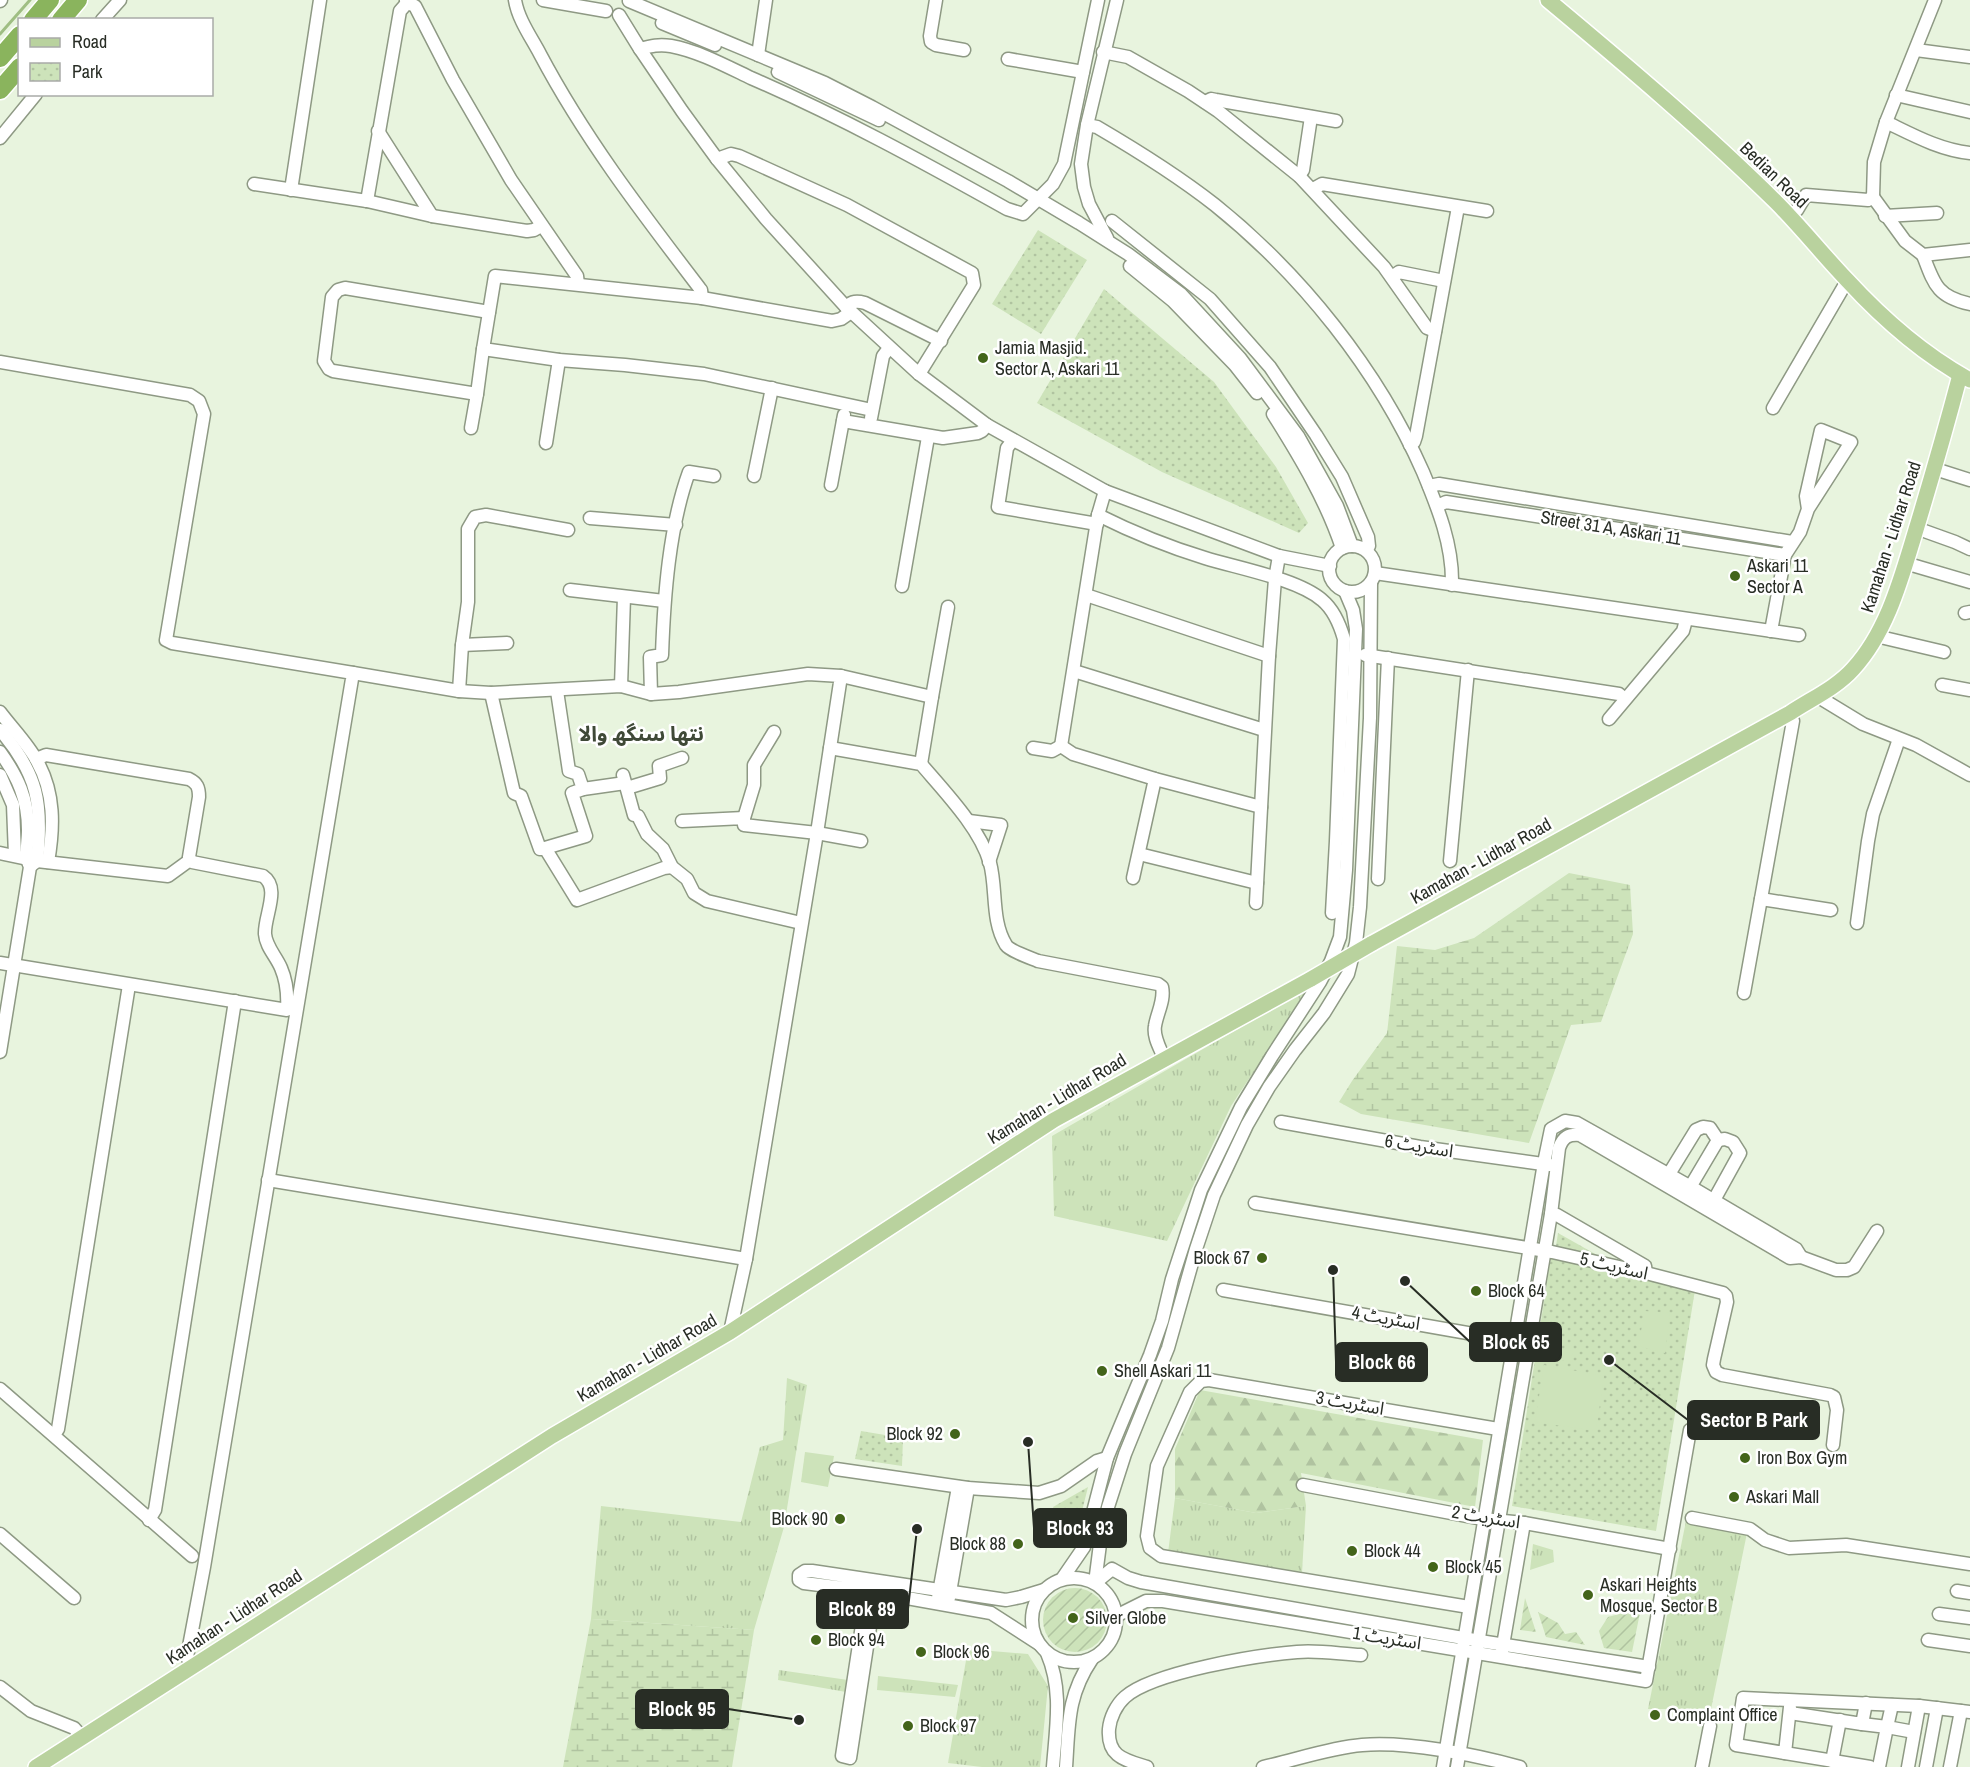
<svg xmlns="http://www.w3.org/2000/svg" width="1970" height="1767" font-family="'Archivo Narrow','Noto Sans Arabic',sans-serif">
<defs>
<pattern id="grass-tufts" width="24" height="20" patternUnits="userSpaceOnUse" patternTransform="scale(1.5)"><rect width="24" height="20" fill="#cde3ba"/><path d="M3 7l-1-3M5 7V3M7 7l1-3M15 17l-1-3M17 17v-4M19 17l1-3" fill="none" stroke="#b0c3a0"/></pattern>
<pattern id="forest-firs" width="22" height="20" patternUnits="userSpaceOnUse" patternTransform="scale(1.5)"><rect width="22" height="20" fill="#cde3ba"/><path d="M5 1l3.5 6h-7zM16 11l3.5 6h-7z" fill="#b0c3a0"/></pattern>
<pattern id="wetland-marsh" width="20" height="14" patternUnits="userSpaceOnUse" patternTransform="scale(1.5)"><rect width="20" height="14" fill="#cde3ba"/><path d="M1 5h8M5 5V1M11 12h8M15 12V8" fill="none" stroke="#b0c3a0"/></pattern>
<pattern id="park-dots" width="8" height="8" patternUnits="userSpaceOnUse" patternTransform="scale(1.5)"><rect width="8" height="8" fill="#cde3ba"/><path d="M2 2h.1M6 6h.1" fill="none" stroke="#b0c3a0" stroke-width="1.8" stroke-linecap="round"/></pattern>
<pattern id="garden-furrows" width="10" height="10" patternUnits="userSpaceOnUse" patternTransform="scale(1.5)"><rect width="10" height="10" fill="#cde3ba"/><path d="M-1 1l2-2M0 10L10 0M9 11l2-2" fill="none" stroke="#b0c3a0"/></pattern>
</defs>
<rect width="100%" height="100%" fill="#e8f4de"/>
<g fill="url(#grass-tufts)">
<polygon points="1309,988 1231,1106 1167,1241 1054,1216 1052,1136"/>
<polygon points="787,1378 807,1385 784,1527 754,1630 591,1619 601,1506 741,1522 760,1447 783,1440"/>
<polygon points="1175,1498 1256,1513 1306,1506 1302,1572 1168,1553"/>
<polygon points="1686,1521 1747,1533 1711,1709 1648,1709"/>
<polygon points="1533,1544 1553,1550 1554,1562 1530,1570"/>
<polygon points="968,1649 1028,1654 1048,1686 1040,1767 982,1767 948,1763"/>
<polygon points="779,1670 848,1680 846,1692 778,1680"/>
<polygon points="878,1676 958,1685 955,1697 877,1690"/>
</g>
<polygon fill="url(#forest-firs)" points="1200,1390 1483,1440 1475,1507 1301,1473 1306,1506 1256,1513 1175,1498 1175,1449"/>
<g fill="url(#wetland-marsh)">
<polygon points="1569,873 1630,885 1633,934 1601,1022 1571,1025 1529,1143 1361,1114 1339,1102 1352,1081 1387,1033 1397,946 1435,950 1474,938"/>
<polygon points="591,1619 754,1630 732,1767 563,1767"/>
</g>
<g fill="url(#park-dots)">
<polygon points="1038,230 1087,260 1041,334 992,304"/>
<polygon points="1104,289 1214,382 1276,467 1308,523 1299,533 1162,472 1037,403"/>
<polygon points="1558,1233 1597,1255 1556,1246"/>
<polygon points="1551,1257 1695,1290 1656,1531 1512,1506"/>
<polygon points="861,1431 903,1438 902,1466 855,1459"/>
<polygon points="1088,1487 1075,1539 1053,1507"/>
</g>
<g fill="url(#garden-furrows)">
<circle cx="1075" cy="1620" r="32"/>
<polygon points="1525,1598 1536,1632 1520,1630"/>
<polygon points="1641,1608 1632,1652 1604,1648 1599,1631 1608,1617"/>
<polygon points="1538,1612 1558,1623 1565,1634 1576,1632 1585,1645 1546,1637"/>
</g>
<g fill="#cde3ba">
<polygon points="1645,1311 1670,1313 1665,1353 1638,1346"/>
<polygon points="1551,1348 1573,1351 1572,1362 1550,1358"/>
<polygon points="1544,1365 1604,1376 1596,1431 1535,1422"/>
<polygon points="805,1452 834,1456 828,1487 801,1482"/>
</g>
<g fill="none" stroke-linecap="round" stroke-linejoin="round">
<polyline stroke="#9fbe83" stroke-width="3" points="0,34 30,0"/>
<defs>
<g id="minor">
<polyline points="406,0 407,3 415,6 453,80 511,180 577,276 578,284"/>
<path d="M515 0C518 19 531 37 540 54 585 139 643 214 701 290L702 298"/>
<polyline points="543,0 606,11"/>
<polyline points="936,0 930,36 931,42 936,45 964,50"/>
<polyline points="0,1 1,0"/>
<polyline points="629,1 825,83 872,107 1008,181 1079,223 1128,254 1181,294 1240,358 1298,436 1337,506 1352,546"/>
<polyline points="619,15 640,49 682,111 717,159 766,219 846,307 919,374 987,425 1105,491 1279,556 1330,566"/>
<polyline points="102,20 120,0"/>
<polyline points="662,23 715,45"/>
<path d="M640 49C651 46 659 44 671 46 698 51 726 66 751 78 839 116 923 162 1007 209L1023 214 1053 184 1064 164 1098 0"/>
<polyline points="1916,50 1970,57"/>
<polyline points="1103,52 1128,57 1188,91 1218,111 1299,176 1384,267 1427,328 1435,331"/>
<polyline points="758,55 766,0"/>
<polyline points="1008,59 1083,72"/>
<polyline points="778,72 879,120"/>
<polyline points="1896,95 1970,112"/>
<polyline points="1205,102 1211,99 1216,100 1336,121"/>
<path d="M1886 122C1913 135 1940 150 1970 153"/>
<path d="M1087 125 1097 127C1138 151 1178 176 1215 205 1301 274 1378 370 1423 472 1438 508 1453 545 1452 585"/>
<polyline points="378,131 432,216"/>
<polyline points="0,138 36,94"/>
<polyline points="717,159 731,154 739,156 847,205 972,273 974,285 919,374"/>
<polyline points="1299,176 1303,170 1311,117"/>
<polyline points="254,184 367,201 432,216 527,231 534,230 541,226"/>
<polyline points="1313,189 1322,184 1487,211"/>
<polyline points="291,190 320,0"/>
<polyline points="1873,197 1874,162 1886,122 1935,0"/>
<polyline points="367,201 400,11 407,3"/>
<polyline points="1789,215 1797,210 1806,195 1868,200 1873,197 1905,241 1923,255 1970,250"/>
<polyline points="1885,216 1937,213"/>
<polyline points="1112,221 1210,299 1270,367 1316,435 1342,477 1368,537 1369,546 1366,550"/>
<polyline points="1107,238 1089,204 1084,187 1081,164 1087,125 1117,0"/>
<path d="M1923 255C1934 284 1937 297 1970 304"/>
<polyline points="1130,266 1173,301 1235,365 1257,393"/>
<polyline points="1392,277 1399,272 1444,281"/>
<path d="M846 307C852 301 857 301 865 303L941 341"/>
<polyline points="851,312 841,319 832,321 702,298 495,276 483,349 559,360 625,365 704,374 872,410"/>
<polyline points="483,349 477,394 333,371 329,369 324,361 332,297 338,290 345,288 489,312"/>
<polyline points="0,362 190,395 199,401 204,414 166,640 172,643 353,673 204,1567 187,1657 192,1667"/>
<polyline points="1773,408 1847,281"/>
<path d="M1273 414C1300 457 1326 500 1342 548"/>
<polyline points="871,418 883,356 889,348"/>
<polyline points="843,421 943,438 978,433 982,431 987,425"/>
<polyline points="471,428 477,394"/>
<polyline points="1013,440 1007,448 998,507 1097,524"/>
<polyline points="546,443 559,360"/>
<polyline points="1410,445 1414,442 1416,436 1458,207"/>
<polyline points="1935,469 1970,480"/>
<polyline points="754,476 772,388"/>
<polyline points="831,485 844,415"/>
<polyline points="1429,486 1439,484 1792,542"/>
<polyline points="1437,506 1446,502 1785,555"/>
<path d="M1098 515C1132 532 1169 547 1205 558 1237 568 1298 579 1322 600 1334 610 1340 625 1344 639L1336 841 1332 913"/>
<polyline points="590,518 676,525"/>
<polyline points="1916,528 1955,542 1970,549"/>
<circle cx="1352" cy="569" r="23"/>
<polyline points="1905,563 1970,582"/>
<polyline points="1375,573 1799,635"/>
<polyline points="902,586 928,437"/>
<polyline points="570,590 664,601"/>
<polyline points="1086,595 1269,656"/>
<polyline points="1965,613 1970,612"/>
<polyline points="1771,631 1785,555 1800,532 1808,509 1806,496 1821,430 1851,442 1808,509"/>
<polyline points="1876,636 1944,652"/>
<polyline points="462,645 507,643"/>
<polyline points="1365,655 1619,694 1625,699"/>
<polyline points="1074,671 1264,730"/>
<path d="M353 673 459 691 491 693 621 686 651 694 650 657 662 655C664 597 669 527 689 472L714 476"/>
<polyline points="841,676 932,697 921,764"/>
<polyline points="1942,685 1970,690"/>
<polyline points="621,686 624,597"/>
<polyline points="459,691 462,645 468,602 468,529 475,517 486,515 568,530"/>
<polyline points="491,693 514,793 521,796 540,849 545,848 577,900 664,868 672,867"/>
<polyline points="651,694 679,692 808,674 841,676 817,833 746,1259"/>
<polyline points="1817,696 1863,724 1916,745 1970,775"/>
<polyline points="932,697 948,607"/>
<path d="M0 712C12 728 28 744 37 761 55 793 54 827 48 862"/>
<polyline points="1609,719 1683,631 1686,620"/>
<path d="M0 730C38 774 43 804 37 861L32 865"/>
<polyline points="1061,746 1098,515 1105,491"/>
<polyline points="1061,746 1073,754 1155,779 1261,807"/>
<path d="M830 748 921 764C944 791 980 828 990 863 997 889 991 921 1006 945 1010 951 1031 958 1038 961L1158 984 1162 987C1165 1000 1157 1013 1155 1026 1153 1037 1160 1048 1164 1058"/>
<polyline points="1033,748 1052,751 1061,746"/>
<path d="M0 752C18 777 28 799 28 830 28 844 24 855 30 867L0 1052"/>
<polyline points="0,775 13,805 15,855"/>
<polyline points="623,775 634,815 638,816 647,834 663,849 672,867 687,879 694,893 707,901 801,923"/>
<polyline points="627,788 660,778 659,766 682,758"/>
<polyline points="583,789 625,783"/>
<polyline points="744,818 754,785 754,765 774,732"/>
<polyline points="682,821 744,818 744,825 817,833 861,841"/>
<polyline points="969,821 1001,825 989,862"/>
<polyline points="545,848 586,836 572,793 583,789 578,774 569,771 557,691"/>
<polyline points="0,853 37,861 168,876 190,860"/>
<polyline points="1139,854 1257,883"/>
<polyline points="1450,861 1468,670"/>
<polyline points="1133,878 1155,779"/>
<polyline points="1378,879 1388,658"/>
<polyline points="1761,899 1831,910"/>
<polyline points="1256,903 1269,656 1275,579 1279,556"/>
<polyline points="1857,923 1868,841 1873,814 1899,739"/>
<path d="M0 963 287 1010C288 995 287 982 281 968 276 956 266 947 265 934 264 916 281 888 263 876L192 862 189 857 199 797C199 787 197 783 189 779L46 755 36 759"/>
<polyline points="1744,993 1793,721 1790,713"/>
<polyline points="1281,1122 1420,1147 1550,1165"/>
<polyline points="1669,1174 1696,1130 1703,1127 1710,1128 1718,1140"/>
<polyline points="268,1180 746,1259 730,1332"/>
<polyline points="1686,1194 1718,1140"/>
<polyline points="1714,1200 1740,1153 1733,1142 1725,1139 1718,1140"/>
<polyline points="1255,1203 1552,1252 1646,1273 1723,1293 1726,1296 1727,1302 1714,1359 1713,1365 1716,1372 1722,1375 1830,1395 1834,1397 1837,1410 1833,1445"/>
<polyline points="1551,1214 1557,1215 1645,1266 1646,1273"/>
<polyline points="1223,1290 1513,1341"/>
<polyline points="0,1389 192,1556"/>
<polyline points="54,1435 58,1429 129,985"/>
<polyline points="836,1469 968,1488 1039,1493 1061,1486 1097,1461 1107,1458"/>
<polyline points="1303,1485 1483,1519 1524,1523 1670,1549"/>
<polyline points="1692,1518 1750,1529 1765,1540 1789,1548 1846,1545 1970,1564"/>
<polyline points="149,1520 155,1510 235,1001"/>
<polyline points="0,1534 74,1598"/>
<circle cx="1074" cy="1620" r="42"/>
<polyline points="1062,1579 1084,1547 1107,1458 1150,1355 1162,1321 1172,1279 1201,1190 1241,1107 1272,1056 1320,982 1331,961 1340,937 1346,870 1356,629 1353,610 1345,591"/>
<polyline points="1095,1583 1100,1544 1108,1507 1125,1454 1168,1348 1196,1249 1214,1195 1247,1125 1269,1087 1295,1050 1324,1013 1348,974 1356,943 1360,907 1370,718 1371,583"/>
<polyline points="1095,1583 1112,1569 1128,1578 1141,1582 1486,1642 1649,1667"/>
<polyline points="868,1586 842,1756 850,1758 875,1594"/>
<polyline points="1957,1591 1970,1593"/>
<polyline points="938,1598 958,1487"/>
<polyline points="949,1598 968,1488"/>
<polyline points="1469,1607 1161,1556 1150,1548 1147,1536 1157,1466 1190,1392 1201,1381 1209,1380 1498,1429"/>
<polyline points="1939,1614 1970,1618"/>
<polyline points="1116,1616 1146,1601 1163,1601 1646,1681 1690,1430"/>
<polyline points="1928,1640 1970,1646"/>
<polyline points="1039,1644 991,1613 868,1591 804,1583 799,1580 799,1575 805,1571 812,1571 1006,1600 1021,1597 1044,1590"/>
<polyline points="1502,1651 1524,1523"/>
<path d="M1047 1653C1063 1690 1056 1727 1053 1767"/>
<polyline points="0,1687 31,1711 74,1728 82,1737"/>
<polyline points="1892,1705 1887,1727 1914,1732"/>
<polyline points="1790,1713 1862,1724 1866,1703"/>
<polyline points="1862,1724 1887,1727 1879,1767"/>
<polyline points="1785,1753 1790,1707"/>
<polyline points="1832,1761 1840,1720"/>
<path d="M1066 1767C1069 1724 1067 1696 1092 1659"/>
<path d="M1147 1767C1125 1760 1107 1757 1109 1729 1110 1718 1116 1705 1125 1697 1153 1672 1258 1655 1297 1652 1318 1650 1340 1654 1361 1655"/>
<path d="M1263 1767C1296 1760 1328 1748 1362 1745 1408 1741 1476 1755 1520 1767"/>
<polyline points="1443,1767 1544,1163 1551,1129 1565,1121 1577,1123 1691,1187 1796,1249 1801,1257"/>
<path d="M1457 1767 1551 1214 1559 1148C1563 1137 1568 1134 1580 1135L1790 1258 1801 1257 1836 1270H1847L1854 1267 1877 1231"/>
<polyline points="1702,1767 1710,1726"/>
<polyline points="1870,1767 1736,1745 1743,1698 1919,1706 1970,1712"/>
<polyline points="1908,1767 1919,1706"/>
<polyline points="1926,1767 1937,1708"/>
<polyline points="1950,1767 1961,1711"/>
</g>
<g id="major">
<path d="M1548 0C1626 65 1704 131 1776 202 1801 227 1823 255 1847 280 1882 318 1924 355 1970 380"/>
<path d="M1371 944 1790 713C1811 699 1836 688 1853 669 1887 632 1901 579 1915 533 1931 480 1946 428 1960 375"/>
<polyline points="36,1767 552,1436 730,1332 1054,1120 1311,979"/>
</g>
<g id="highway">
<polyline points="33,20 50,0"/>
<polyline points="61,20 78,0"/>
<polyline points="0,58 20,35"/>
<polyline points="0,90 20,67"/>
</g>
</defs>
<use href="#minor" stroke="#8e9984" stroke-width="15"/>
<use href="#major" stroke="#fff" stroke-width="18"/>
<use href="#highway" stroke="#fff" stroke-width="21"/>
<use href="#minor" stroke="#fff" stroke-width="12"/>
<use href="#major" stroke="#b9d29e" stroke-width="15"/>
<use href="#highway" stroke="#8ab45d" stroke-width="18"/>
<defs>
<polyline id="major-bridge" points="1311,979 1371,944"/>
</defs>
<use href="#major-bridge" stroke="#fff" stroke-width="18" stroke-linecap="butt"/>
<use href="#major-bridge" stroke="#b9d29e" stroke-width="15"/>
</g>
<g fill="#43641a" stroke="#fff" stroke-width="2">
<circle cx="983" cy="358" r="6"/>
<circle cx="1735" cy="576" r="6"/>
<circle cx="1262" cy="1258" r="6"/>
<circle cx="1476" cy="1291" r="6"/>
<circle cx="1102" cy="1371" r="6"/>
<circle cx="955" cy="1434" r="6"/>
<circle cx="1745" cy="1458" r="6"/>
<circle cx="1734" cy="1497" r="6"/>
<circle cx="840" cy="1519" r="6"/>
<circle cx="1018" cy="1544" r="6"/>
<circle cx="1352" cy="1551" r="6"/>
<circle cx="1433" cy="1567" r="6"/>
<circle cx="1588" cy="1595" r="6"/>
<circle cx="1073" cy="1618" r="6"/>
<circle cx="816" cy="1640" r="6"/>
<circle cx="921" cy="1652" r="6"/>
<circle cx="1655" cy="1715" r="6"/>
<circle cx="908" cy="1726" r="6"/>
</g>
<g text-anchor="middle" stroke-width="5" stroke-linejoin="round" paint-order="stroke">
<g font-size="18" fill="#282d25" stroke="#fff">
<text transform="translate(1774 175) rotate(44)" y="6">Bedian Road</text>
<text transform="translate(1611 528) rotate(9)" y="6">Street 31 A, Askari 11</text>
<text transform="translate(1891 537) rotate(-72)" y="6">Kamahan - Lidhar Road</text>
<text transform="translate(1481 861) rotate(-29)" y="6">Kamahan - Lidhar Road</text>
<text transform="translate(1057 1099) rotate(-31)" y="6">Kamahan - Lidhar Road</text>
<text transform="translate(1419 1146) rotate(9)" y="6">اسٹریٹ 6</text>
<text transform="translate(1614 1266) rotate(13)" y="6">اسٹریٹ 5</text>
<text transform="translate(1386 1318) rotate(10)" y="6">اسٹریٹ 4</text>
<text transform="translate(647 1358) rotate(-30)" y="6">Kamahan - Lidhar Road</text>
<text transform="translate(1350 1403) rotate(10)" y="6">اسٹریٹ 3</text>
<text transform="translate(1486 1517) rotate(9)" y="6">اسٹریٹ 2</text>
<text transform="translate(234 1617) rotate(-33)" y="6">Kamahan - Lidhar Road</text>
<text transform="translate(1387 1638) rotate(9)" y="6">اسٹریٹ 1</text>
</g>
<g font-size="18" fill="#282d25" stroke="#fff" text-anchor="start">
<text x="995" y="354">Jamia Masjid.<tspan x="995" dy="21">Sector A, Askari 11</tspan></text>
<text x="1747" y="572">Askari 11<tspan x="1747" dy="21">Sector A</tspan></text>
<text x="1250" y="1264" text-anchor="end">Block 67</text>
<text x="1488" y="1297">Block 64</text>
<text x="1114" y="1377">Shell Askari 11</text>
<text x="943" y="1440" text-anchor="end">Block 92</text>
<text x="1757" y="1464">Iron Box Gym</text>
<text x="1746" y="1503">Askari Mall</text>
<text x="828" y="1525" text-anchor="end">Block 90</text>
<text x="1006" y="1550" text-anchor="end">Block 88</text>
<text x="1364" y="1557">Block 44</text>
<text x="1445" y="1573">Block 45</text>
<text x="1600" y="1591">Askari Heights<tspan x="1600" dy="21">Mosque, Sector B</tspan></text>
<text x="1085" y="1624">Silver Globe</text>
<text x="828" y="1646">Block 94</text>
<text x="933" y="1658">Block 96</text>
<text x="1667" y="1721">Complaint Office</text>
<text x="920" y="1732">Block 97</text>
</g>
<g font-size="21" font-weight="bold" fill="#3f4937" stroke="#fff">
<text x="641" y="741">نتھا سنگھ والا</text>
</g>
</g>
<path fill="none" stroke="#282d25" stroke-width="2" d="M1405 1281L1470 1342M1333 1270L1336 1362M1609 1360L1688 1420M1028 1442L1034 1528M917 1529L908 1609M799 1720L728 1709"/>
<g fill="#282d25" stroke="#fff" stroke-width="2">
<circle cx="1405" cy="1281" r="6"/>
<circle cx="1333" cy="1270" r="6"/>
<circle cx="1609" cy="1360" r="6"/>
<circle cx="1028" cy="1442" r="6"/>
<circle cx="917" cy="1529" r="6"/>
<circle cx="799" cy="1720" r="6"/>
</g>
<g fill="#282d25" stroke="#282d25" stroke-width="2">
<rect x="1470" y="1323" width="91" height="38" rx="6"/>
<rect x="1336" y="1343" width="91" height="38" rx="6"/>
<rect x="1688" y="1401" width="131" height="38" rx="6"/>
<rect x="1034" y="1509" width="92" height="38" rx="6"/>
<rect x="817" y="1590" width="91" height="38" rx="6"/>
<rect x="636" y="1690" width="92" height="38" rx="6"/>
</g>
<g font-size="20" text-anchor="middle" font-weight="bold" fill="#fff">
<text x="1516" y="1349">Block 65</text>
<text x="1382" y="1369">Block 66</text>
<text x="1754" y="1427">Sector B Park</text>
<text x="1080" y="1535">Block 93</text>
<text x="862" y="1616">Blcok 89</text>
<text x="682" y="1716">Block 95</text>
</g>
<rect x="18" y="18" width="195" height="78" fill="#ffffff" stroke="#a9aba8" stroke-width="1.5"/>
<rect x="30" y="38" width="30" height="9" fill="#b9d29e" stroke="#a9aba8" stroke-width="1.5"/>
<text x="72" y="48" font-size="18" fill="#282d25">Road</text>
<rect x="30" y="63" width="30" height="18" fill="url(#park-dots)" stroke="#a9aba8" stroke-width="1.5"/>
<text x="72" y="78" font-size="18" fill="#282d25">Park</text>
</svg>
